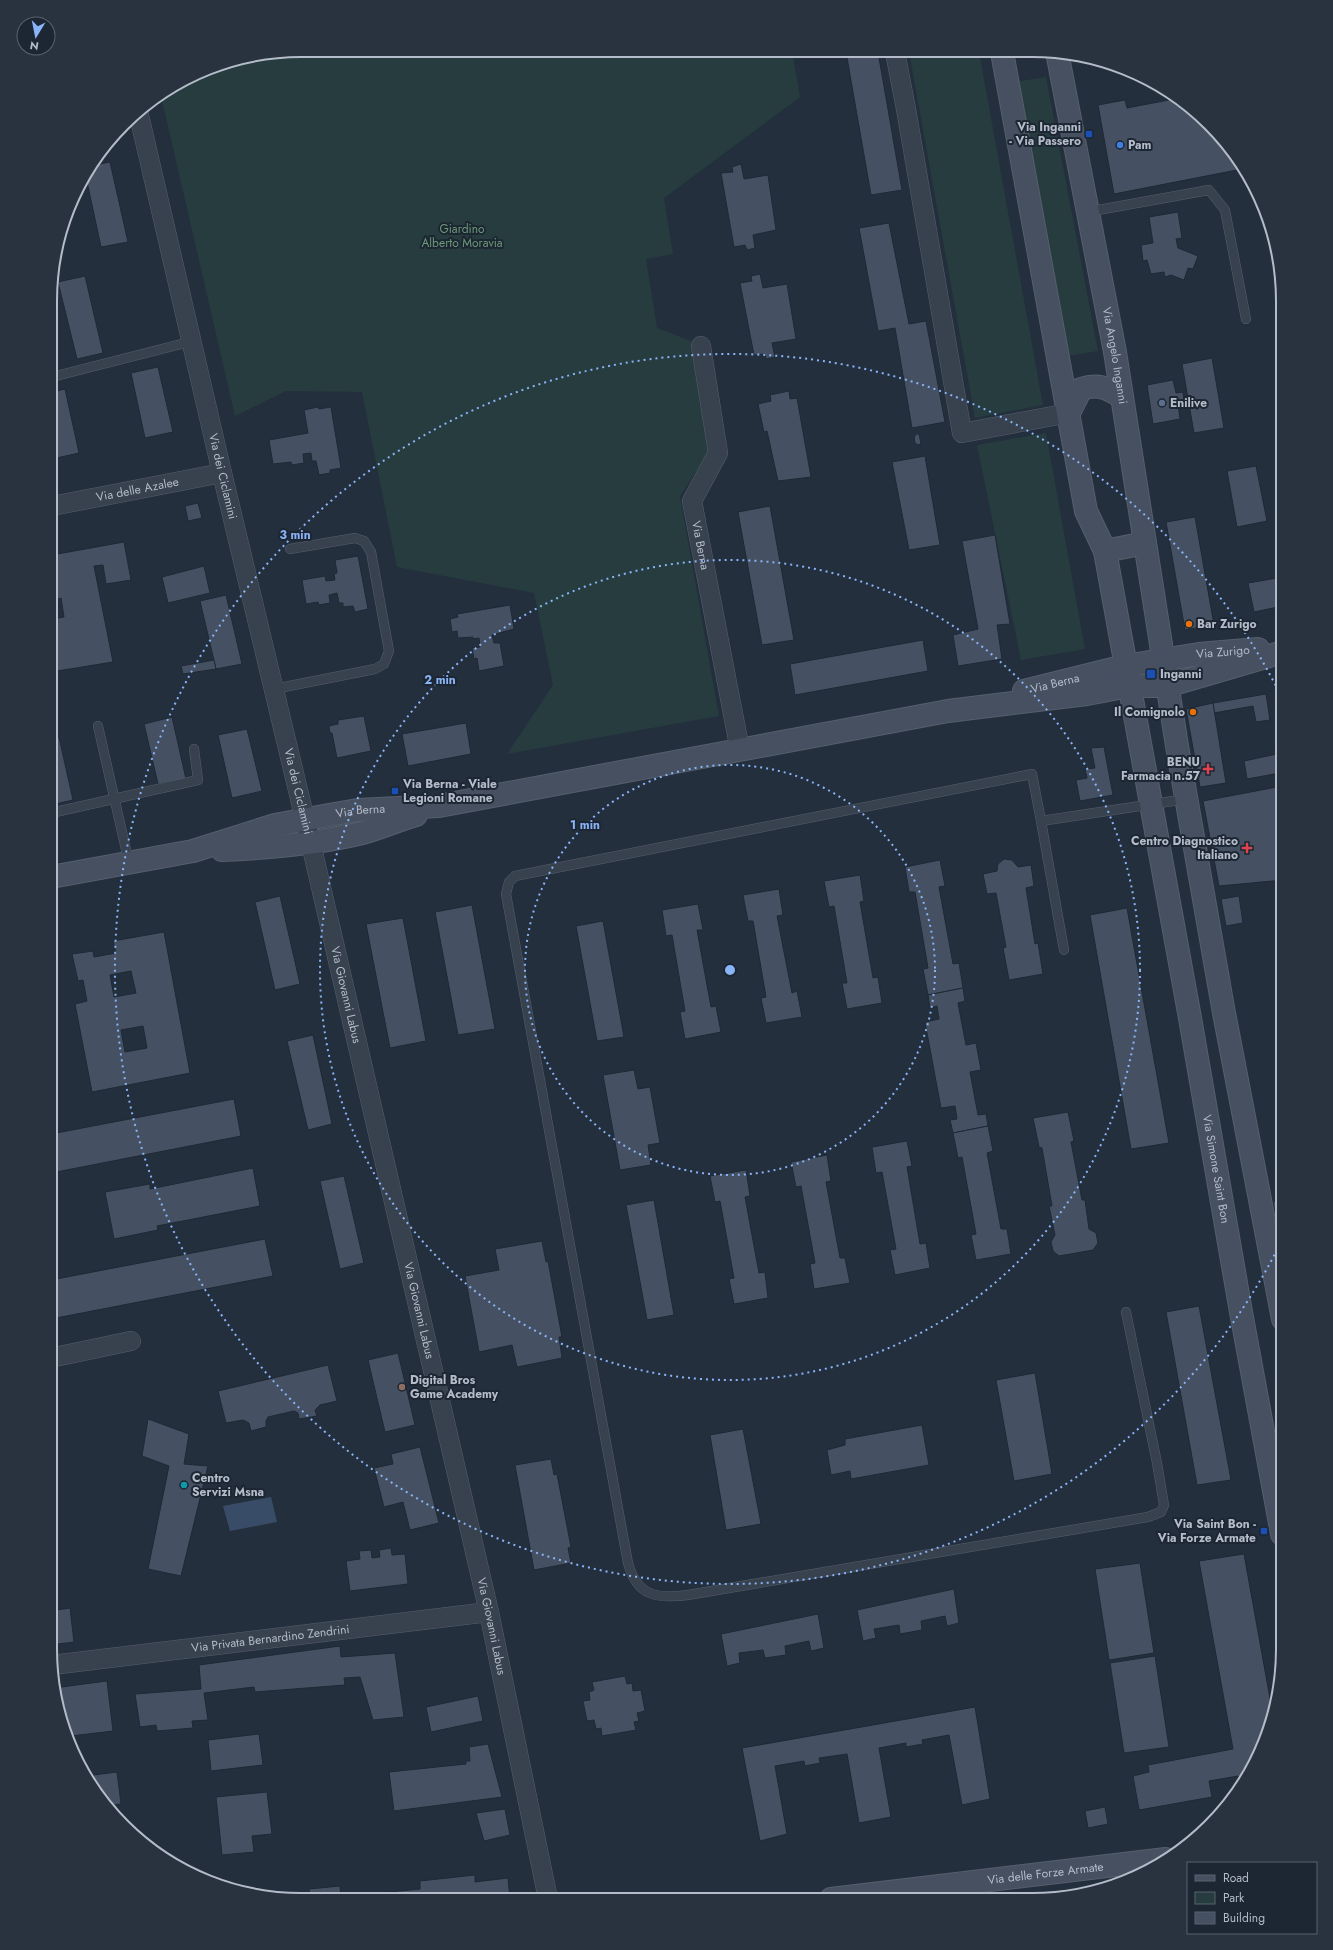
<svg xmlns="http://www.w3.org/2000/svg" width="1333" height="1950" font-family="Jost,sans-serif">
<rect width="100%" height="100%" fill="#242f3e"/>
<g fill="#263c3f">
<polygon points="301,50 792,51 800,97 664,198 673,254 646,259 657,328 691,341 711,450 680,496 719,716 507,754 553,685 534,593 397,567 362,392 286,391 235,416 161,96 205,69"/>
<polygon points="909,52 979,52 1043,405 975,418"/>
<polygon points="1046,77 1098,351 1067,356 1015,82"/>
<polygon points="1046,433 1085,649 1021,660 977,445"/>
</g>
<polygon fill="#394c67" points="271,1497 277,1522 230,1531 223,1506"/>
<g fill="#455162" stroke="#1f2835" fill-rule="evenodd">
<polygon points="846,52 878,52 902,190 871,195"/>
<polygon points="1179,98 1221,136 1242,169 1114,194 1098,105 1125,100 1127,108"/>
<polygon points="110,162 128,242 101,247 86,177 95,165"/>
<polygon points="741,164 744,179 768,175 776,230 753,235 755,248 747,250 745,245 734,247 721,173 733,172 732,167"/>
<polygon points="1178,212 1182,238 1176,239 1178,248 1198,256 1193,269 1188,268 1184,280 1171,275 1165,277 1164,272 1151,274 1147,260 1143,261 1141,245 1153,243 1149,217"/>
<polygon points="889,223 909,324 926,321 945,422 912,428 895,328 878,331 859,228"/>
<polygon points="760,274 763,288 787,284 796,339 772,343 775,357 766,359 765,354 754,355 740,283 752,281 751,276"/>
<polygon points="85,276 103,353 77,359 58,282"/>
<polygon points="1212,358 1224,428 1194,433 1182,364"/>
<polygon points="158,367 173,432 145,438 131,373"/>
<polygon points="1173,380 1176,393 1183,392 1184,403 1178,404 1180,419 1153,424 1147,385"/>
<polygon points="65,389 79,453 52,459 52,392"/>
<polygon points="789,391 790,399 797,398 811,477 778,481 767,431 764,432 758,404 771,401 770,395"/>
<polygon points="318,407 319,409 331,407 341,468 330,470 330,473 319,475 316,461 312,461 311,453 303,454 304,463 292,465 291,462 273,464 269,440 308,433 304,410"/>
<polygon points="916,434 919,434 921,444 918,445 915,443 914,438"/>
<polygon points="925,456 940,545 909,550 892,462"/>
<polygon points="1256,466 1267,521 1237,527 1227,471"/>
<polygon points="198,503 202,518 188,521 185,506"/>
<polygon points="770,506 794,640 762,645 738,512"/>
<polygon points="1195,517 1214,625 1185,630 1166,522"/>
<polygon points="995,535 1010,624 997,625 1002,659 958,666 953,635 978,629 962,541"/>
<polygon points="124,542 131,580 106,584 103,565 94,566 113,662 51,672 52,629 54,629 53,619 64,617 61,598 54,600 54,595 52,595 52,555"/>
<polygon points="358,556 368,609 355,612 353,606 343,607 343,603 339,603 337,593 329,595 330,603 319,605 318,602 306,604 302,580 325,576 326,581 335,580 334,574 337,573 335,560"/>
<polygon points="204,566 210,593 168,603 162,577"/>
<polygon points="1283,577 1283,606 1254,612 1248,583"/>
<polygon points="226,595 242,664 216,669 200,601"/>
<polygon points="510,605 514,629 492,635 494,643 500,643 504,666 479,671 477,658 474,659 472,648 480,647 479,638 473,639 473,637 458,638 457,631 452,632 450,619 458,617 457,614"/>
<polygon points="923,640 928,671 795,695 790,664"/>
<polygon points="214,660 216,669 183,674 181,666"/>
<polygon points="1266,694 1270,720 1256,722 1253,706 1214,713 1213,703"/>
<polygon points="1213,703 1226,783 1200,787 1186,709"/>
<polygon points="364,716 371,751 337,758 332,733 330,733 329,726 338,724 338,720"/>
<polygon points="172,717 186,779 158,784 144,724"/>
<polygon points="466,723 471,754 408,766 402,734"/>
<polygon points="247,729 262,791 232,798 218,735"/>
<polygon points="59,737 73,800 51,805 51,739"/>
<polygon points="1283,743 1283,773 1280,773 1275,744"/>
<polygon points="1104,747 1113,795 1080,801 1076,780 1087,778 1085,769 1095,768 1091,748"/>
<polygon points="1277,754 1280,773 1247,779 1244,761"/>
<polygon points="1282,786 1283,880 1219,886 1203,801"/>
<polygon points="1004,859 1012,860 1018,867 1031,865 1034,886 1026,888 1035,944 1038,943 1043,974 1009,980 1003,948 1006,947 996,893 987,894 983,874 997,871 998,864"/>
<polygon points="940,860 945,886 939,887 953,964 959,963 963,988 928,995 923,969 928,968 915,892 909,892 905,867"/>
<polygon points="860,875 864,901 860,902 873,978 878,977 882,1003 847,1009 842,983 847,983 834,906 829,907 824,881"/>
<polygon points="779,889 783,915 777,916 792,993 797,991 802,1017 766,1023 761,998 766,997 753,921 748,921 743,895"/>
<polygon points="280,896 300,984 275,990 255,902"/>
<polygon points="1239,896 1243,923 1226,926 1221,899"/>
<polygon points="698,904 703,930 697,930 711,1007 716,1006 721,1032 685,1039 680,1012 685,1011 672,935 666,936 662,910"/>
<polygon points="472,905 495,1029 458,1035 435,912"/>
<polygon points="1127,908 1169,1143 1131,1149 1090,915"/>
<polygon points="403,918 426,1041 390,1048 366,924"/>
<polygon points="603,921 624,1037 597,1041 576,926"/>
<path d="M164 932 190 1073 92 1092 75 1004 87 1001 83 980 78 981 72 954 93 951 94 957 116 953 113 941ZM131 971 136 993 114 997 110 975ZM143 1026 147 1048 125 1052 121 1030Z"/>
<polygon points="963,988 965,1001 958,1003 966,1045 976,1043 981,1070 970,1072 978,1115 986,1114 988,1126 953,1133 950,1120 957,1119 955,1106 941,1108 925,1022 939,1019 937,1006 930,1008 928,995"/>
<polygon points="313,1035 332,1124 308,1130 287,1041"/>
<polygon points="634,1070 638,1089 650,1087 660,1143 648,1145 651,1165 620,1170 603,1075"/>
<polygon points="234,1099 241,1136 51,1173 51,1134"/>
<polygon points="1068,1112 1074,1141 1071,1142 1082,1200 1085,1200 1089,1229 1096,1233 1098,1243 1093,1250 1059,1256 1053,1251 1051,1242 1055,1235 1049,1206 1052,1206 1042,1148 1039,1147 1033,1118"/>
<polygon points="988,1126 993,1151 987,1153 1001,1229 1007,1229 1011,1254 976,1260 971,1235 976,1234 962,1157 958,1158 953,1133"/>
<polygon points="907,1141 912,1166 907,1167 920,1244 926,1243 930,1268 895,1275 890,1250 896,1249 882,1172 876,1173 872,1147"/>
<polygon points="827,1155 831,1181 826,1182 840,1258 845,1258 850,1283 814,1289 810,1264 815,1263 801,1186 796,1187 791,1162"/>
<polygon points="253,1168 260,1206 157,1226 158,1230 114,1239 105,1192 150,1184 150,1189"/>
<polygon points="746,1170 750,1196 745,1197 759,1273 765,1272 768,1298 734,1304 729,1279 734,1278 720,1201 715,1202 710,1176"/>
<polygon points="344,1176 364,1263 340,1269 320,1181"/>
<polygon points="654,1200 674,1315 647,1320 626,1205"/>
<polygon points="1283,1200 1283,1253 1273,1202"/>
<polygon points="265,1239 273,1276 51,1319 51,1280"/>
<polygon points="542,1241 546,1262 548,1261 562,1337 559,1337 562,1358 517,1367 512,1345 479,1352 465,1276 499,1270 495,1249"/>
<polygon points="1199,1306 1231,1480 1197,1485 1166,1312"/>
<polygon points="398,1353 415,1425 385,1432 368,1360"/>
<polygon points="328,1365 337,1401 320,1405 315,1410 317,1416 299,1419 298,1413 294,1411 268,1417 266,1421 266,1427 251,1431 249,1423 243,1420 226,1423 218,1391"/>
<polygon points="1035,1373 1052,1474 1014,1481 996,1380"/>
<polygon points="148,1419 189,1434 184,1464 208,1466 181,1576 148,1569 169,1466 142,1456"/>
<polygon points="922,1425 929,1465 851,1479 850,1471 831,1475 827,1450 845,1445 845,1439"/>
<polygon points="743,1429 761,1524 726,1530 710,1435"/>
<polygon points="420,1447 439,1523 410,1530 403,1502 384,1507 374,1468 393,1464 391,1454"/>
<polygon points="551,1459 554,1475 557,1474 571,1547 568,1548 571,1563 534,1570 515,1465"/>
<polygon points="391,1548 392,1555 405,1554 408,1584 350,1591 346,1561 360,1559 359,1551 371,1550 372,1558 380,1557 379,1550"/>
<polygon points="1244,1554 1273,1715 1270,1730 1240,1789 1238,1776 1209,1781 1212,1797 1139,1810 1133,1776 1149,1772 1148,1765 1233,1749 1199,1561"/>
<polygon points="1140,1563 1154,1653 1109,1660 1095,1569"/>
<polygon points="954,1589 959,1623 947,1626 945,1616 921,1621 922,1630 900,1634 899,1625 874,1629 876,1638 863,1641 857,1610"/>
<polygon points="70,1608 74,1642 50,1645 50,1611"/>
<polygon points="818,1614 824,1648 811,1651 809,1641 785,1646 786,1655 765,1658 763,1650 739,1653 740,1663 727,1666 721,1634"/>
<polygon points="340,1646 341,1657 395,1653 404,1717 373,1720 360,1677 344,1678 345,1685 255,1692 254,1687 204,1693 208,1720 192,1721 193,1728 157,1731 156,1725 140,1727 135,1694 201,1689 199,1665"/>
<polygon points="1155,1656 1169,1747 1124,1753 1110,1663"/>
<polygon points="625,1676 627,1684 632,1683 633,1691 641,1690 645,1711 637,1713 639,1721 634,1722 636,1730 602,1736 601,1728 596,1729 594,1720 587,1721 583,1701 590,1700 589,1692 594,1690 592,1682"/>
<polygon points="107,1681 113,1731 71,1736 72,1744 70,1744 55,1698 54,1688"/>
<polygon points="478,1696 483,1721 431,1732 426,1707"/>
<polygon points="975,1707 990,1799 962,1805 949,1735 922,1740 923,1744 906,1747 906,1743 879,1748 891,1817 859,1823 847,1754 819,1758 820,1763 805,1766 804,1761 775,1766 787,1834 760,1841 742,1748"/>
<polygon points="259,1734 263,1765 211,1771 208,1740"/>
<polygon points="488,1744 502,1797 394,1811 389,1772 466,1764 466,1761 470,1761 469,1747"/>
<polygon points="117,1772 121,1804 106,1806 86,1776"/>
<polygon points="267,1792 272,1834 252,1836 254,1852 222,1855 216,1797"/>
<polygon points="1105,1807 1108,1824 1088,1828 1085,1811"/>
<polygon points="505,1809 510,1835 484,1841 476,1813"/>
<polygon points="475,1875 475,1882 508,1878 510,1899 389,1898 389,1892 420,1889 420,1881"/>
<polygon points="340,1886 341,1897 345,1896 346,1898 310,1898 309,1889"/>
</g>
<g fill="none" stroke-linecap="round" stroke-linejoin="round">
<defs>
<g id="lane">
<polyline points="1087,212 1209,190 1225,210 1246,319"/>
<polyline points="52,377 193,341"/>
<polyline points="274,689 375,669 384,664 389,651 371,552 364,541 355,538 290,549"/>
<polyline points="98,726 129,863"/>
<polyline points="51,813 198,780 194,749"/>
<polyline points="1041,821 1064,950"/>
<path d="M1126 1312 1157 1463 1164 1505 1161 1512 1148 1517 688 1595C658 1599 637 1597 628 1563L506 894 509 882 515 876 1032 774 1041 821 1186 799"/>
</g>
<g id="street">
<polyline points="895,52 906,109 962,433 1069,413"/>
<path id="s1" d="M138 111 222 473 314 857 489 1612 548 1899"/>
<path id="s2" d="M701 346 718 453 692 501 740 750"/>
<path id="s3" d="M52 506 222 473"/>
<polyline points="50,1358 131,1341"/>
<path id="s4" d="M52 1665 489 1612"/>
</g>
<g id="secondary">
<path id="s5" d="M1002 52 1086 511 1105 551 1190 1018 1241 1312 1282 1534"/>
<path id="s6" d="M1057 52 1115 352 1177 746 1224 1013 1283 1319"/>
<path d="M1069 413 1081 389C1098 383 1107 388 1122 397"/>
<polyline points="1105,551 1145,543"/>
<path id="s7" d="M1024 691 1125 666 1199 654 1258 649"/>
<path d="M222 850C270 848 319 844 366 832 383 827 399 820 416 815"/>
<path id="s8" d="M51 877 193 851 275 825 329 815 358 810 439 806 948 711 1087 694 1129 686H1167L1283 652"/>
<path id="s9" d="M831 1899 1166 1859"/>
</g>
</defs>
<use href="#lane" stroke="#565f6c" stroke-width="10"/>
<use href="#street" stroke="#565f6c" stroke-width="20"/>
<use href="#secondary" stroke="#565f6c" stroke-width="24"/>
<use href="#lane" stroke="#38414e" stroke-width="9"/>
<use href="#street" stroke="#38414e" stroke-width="19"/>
<use href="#secondary" stroke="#465061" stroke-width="22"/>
</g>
<g fill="none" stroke="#8ab4f8" stroke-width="2" stroke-dasharray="2 4">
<circle cx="730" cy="970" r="205"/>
<circle cx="730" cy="970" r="410"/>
<path d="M1280 1244A615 615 0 1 1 1283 700"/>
</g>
<g fill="#1a4fb4" stroke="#1d2633" stroke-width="1.5">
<rect x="1085" y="130" width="8" height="8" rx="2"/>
<rect x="1146" y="669" width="10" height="10" rx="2"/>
<rect x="391" y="787" width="8" height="8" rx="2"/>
<rect x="1260" y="1527" width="8" height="8" rx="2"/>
</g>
<circle fill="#3f7fe0" stroke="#1d2633" stroke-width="1.5" cx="1120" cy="145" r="4"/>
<circle fill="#5c6f8a" stroke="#1d2633" stroke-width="1.5" cx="1162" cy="403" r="4"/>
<g fill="#e8710a" stroke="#1d2633" stroke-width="1.5">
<circle cx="1189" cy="624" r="4"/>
<circle cx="1193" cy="712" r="4"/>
</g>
<g fill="#e0444e" stroke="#1d2633" stroke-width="1.5">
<path d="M1206 763h4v4h4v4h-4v4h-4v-4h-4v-4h4z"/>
<path d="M1245 842h4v4h4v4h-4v4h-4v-4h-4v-4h4z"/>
</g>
<circle fill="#8d6e63" stroke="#1d2633" stroke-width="1.5" cx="402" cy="1387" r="4"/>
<circle fill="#0f9aa8" stroke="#1d2633" stroke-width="1.5" cx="184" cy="1485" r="4"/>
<g text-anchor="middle" stroke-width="4" stroke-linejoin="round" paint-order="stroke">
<g font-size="12" font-weight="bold" fill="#b4bcc9" stroke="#1d2633" text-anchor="start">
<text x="1081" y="131" text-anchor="end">Via Inganni<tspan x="1081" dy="14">- Via Passero</tspan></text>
<text x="1128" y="149">Pam</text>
<text x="1170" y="407">Enilive</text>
<text x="1197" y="628">Bar Zurigo</text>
<text x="1160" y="678">Inganni</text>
<text x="1185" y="716" text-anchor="end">Il Comignolo</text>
<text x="1200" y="766" text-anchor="end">BENU<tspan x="1200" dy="14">Farmacia n.57</tspan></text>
<text x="403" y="788">Via Berna - Viale<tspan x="403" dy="14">Legioni Romane</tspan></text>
<text x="1238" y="845" text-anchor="end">Centro Diagnostico<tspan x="1238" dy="14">Italiano</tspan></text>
<text x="410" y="1384">Digital Bros<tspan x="410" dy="14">Game Academy</tspan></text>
<text x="192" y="1482">Centro<tspan x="192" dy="14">Servizi Msna</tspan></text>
<text x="1256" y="1528" text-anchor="end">Via Saint Bon -<tspan x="1256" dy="14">Via Forze Armate</tspan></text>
</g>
<g font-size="12" fill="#6b9a76" stroke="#1d2633">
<text x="462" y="233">Giardino<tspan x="462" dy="14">Alberto Moravia</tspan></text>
</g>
<g font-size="12" fill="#b4bcc9" stroke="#1d2633">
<text dy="4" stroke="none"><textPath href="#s6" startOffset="309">Via Angelo Inganni</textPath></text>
<text dy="4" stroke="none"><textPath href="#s1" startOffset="375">Via dei Ciclamini</textPath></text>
<text dy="4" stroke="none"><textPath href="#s3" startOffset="87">Via delle Azalee</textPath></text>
<text dy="4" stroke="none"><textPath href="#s2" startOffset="208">Via Berna</textPath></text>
<text dy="4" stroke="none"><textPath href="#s7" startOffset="203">Via Zurigo</textPath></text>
<text dy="4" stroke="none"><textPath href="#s7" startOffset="32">Via Berna</textPath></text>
<text dy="4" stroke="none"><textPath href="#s1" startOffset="699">Via dei Ciclamini</textPath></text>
<text dy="4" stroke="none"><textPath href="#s8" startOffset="317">Via Berna</textPath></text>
<text dy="4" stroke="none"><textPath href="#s1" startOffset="908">Via Giovanni Labus</textPath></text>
<text dy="4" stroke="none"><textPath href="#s5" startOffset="1139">Via Simone Saint Bon</textPath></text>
<text dy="4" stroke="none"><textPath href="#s1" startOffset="1232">Via Giovanni Labus</textPath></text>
<text dy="4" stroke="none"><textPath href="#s1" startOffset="1556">Via Giovanni Labus</textPath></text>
<text dy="4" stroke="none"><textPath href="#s4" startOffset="220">Via Privata Bernardino Zendrini</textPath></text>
<text dy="4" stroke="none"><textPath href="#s9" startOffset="216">Via delle Forze Armate</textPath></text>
</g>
</g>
<path d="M0 0H1333V1950H0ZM301 57H1032A244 244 0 0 1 1276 301V1649A244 244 0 0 1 1032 1893H301A244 244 0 0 1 57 1649V301A244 244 0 0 1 301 57Z" fill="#29323f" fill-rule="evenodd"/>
<path fill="none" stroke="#b4bcc9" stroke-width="2" d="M301 57H1032A244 244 0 0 1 1276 301V1649A244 244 0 0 1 1032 1893H301A244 244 0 0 1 57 1649V301A244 244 0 0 1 301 57Z"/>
<circle cx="730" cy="970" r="6" fill="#8ab4f8" stroke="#1d2633" stroke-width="2"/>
<g font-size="12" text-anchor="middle" font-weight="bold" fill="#8ab4f8" stroke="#1d2633" stroke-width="4" stroke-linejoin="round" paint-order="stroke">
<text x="295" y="539">3 min</text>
<text x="440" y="684">2 min</text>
<text x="585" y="829">1 min</text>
</g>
<rect x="1187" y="1862" width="130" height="72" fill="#1d2633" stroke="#59626f"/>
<rect x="1195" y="1875" width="20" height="6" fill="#465061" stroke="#59626f"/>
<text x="1223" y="1882" font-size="12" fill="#b4bcc9">Road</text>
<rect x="1195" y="1892" width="20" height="12" fill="#263c3f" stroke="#59626f"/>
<text x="1223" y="1902" font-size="12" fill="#b4bcc9">Park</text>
<rect x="1195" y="1912" width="20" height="12" fill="#455162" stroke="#59626f"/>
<text x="1223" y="1922" font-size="12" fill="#b4bcc9">Building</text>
<g transform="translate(36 36) rotate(190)"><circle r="19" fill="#1d2633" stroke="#59626f"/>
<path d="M0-3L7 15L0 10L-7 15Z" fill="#8ab4f8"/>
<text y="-6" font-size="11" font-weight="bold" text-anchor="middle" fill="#b4bcc9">N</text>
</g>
</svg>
